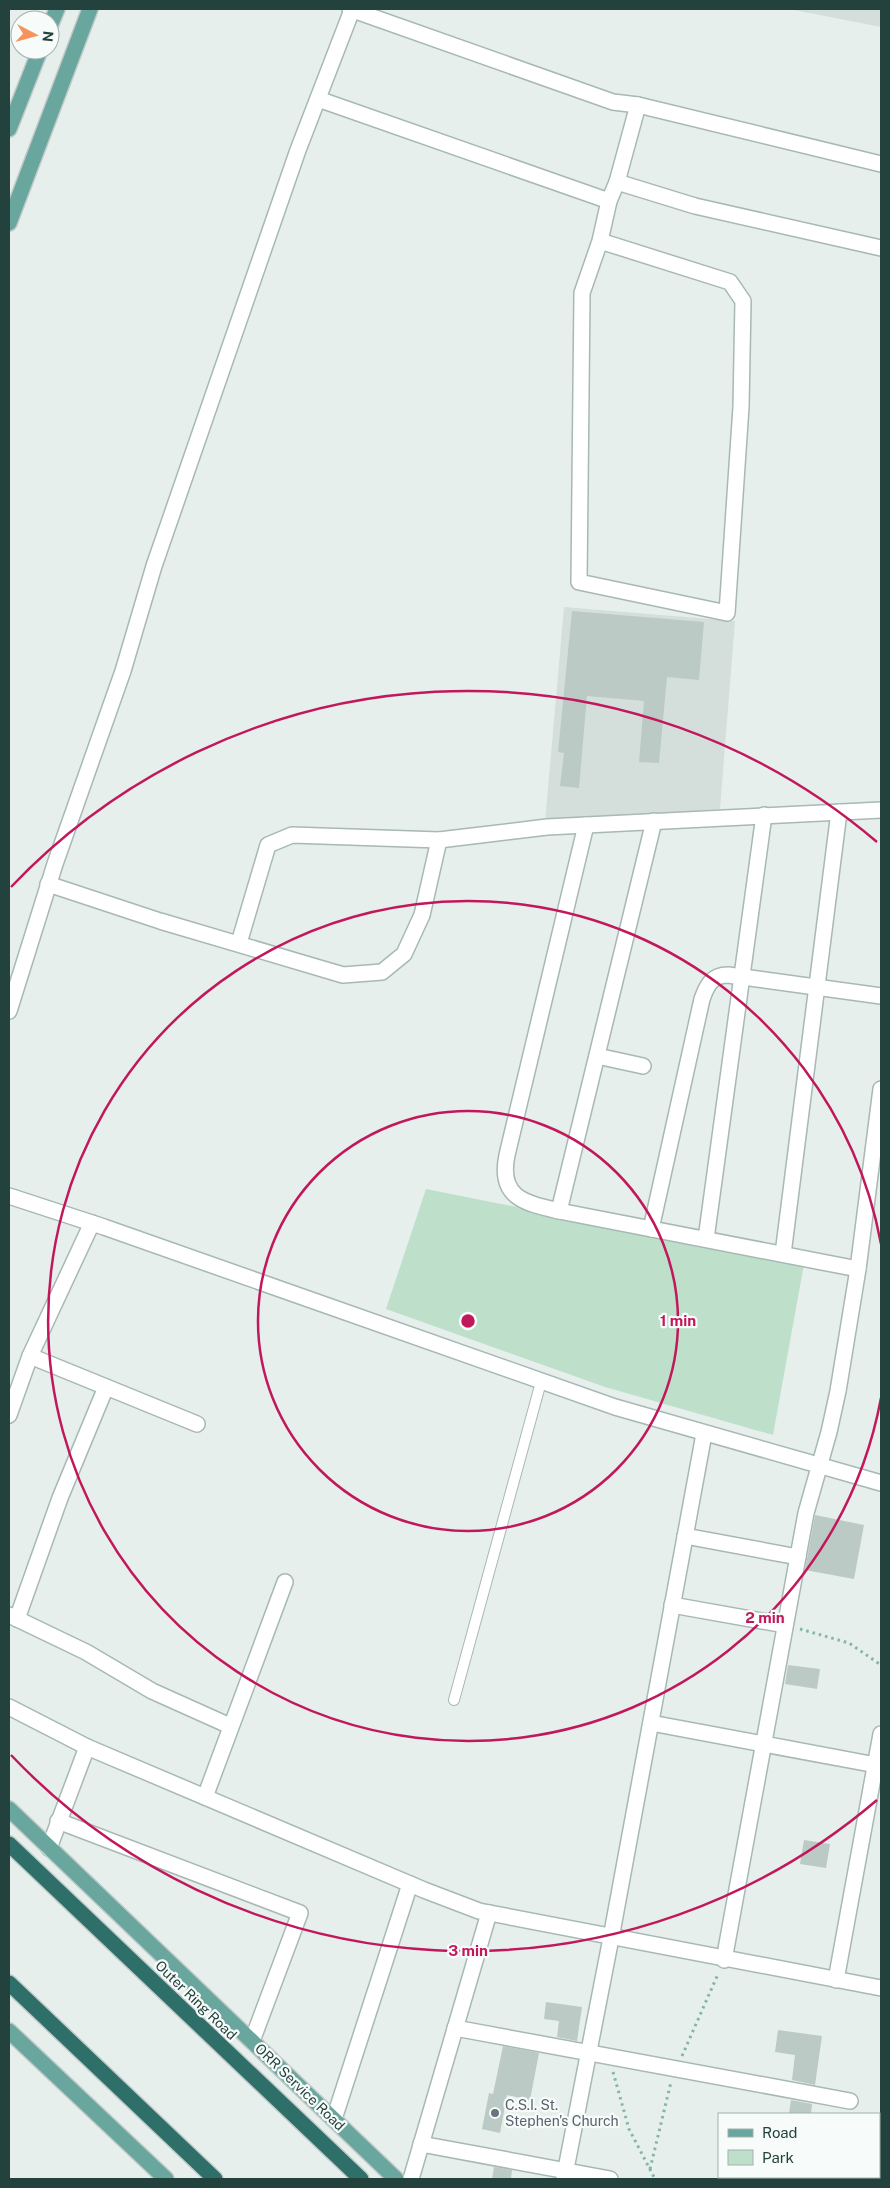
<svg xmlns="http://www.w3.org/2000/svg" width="890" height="2188" font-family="'Public Sans',sans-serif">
<rect width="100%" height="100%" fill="#e6efec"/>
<g fill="#d4dfdb">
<polygon points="789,9 881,9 881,27"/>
<polygon points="564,607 735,621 720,809 545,822"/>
</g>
<polygon fill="#bee0cb" points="426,1189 804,1264 773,1435 605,1387 386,1309"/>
<g fill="#bbcac5">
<polygon points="572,611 704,622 699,680 667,677 659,763 639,762 644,701 587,696 579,788 560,786 564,753 558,752"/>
<polygon points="815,1515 864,1525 854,1579 805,1570"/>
<polygon points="788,1665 820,1669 817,1689 785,1684"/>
<polygon points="804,1840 830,1844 826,1868 800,1864"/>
<polygon points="546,2002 582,2007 577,2041 557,2037 559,2021 544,2019"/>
<polygon points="778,2030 822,2036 815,2085 792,2080 795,2055 775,2052"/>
<polygon points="503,2046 539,2053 530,2100 507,2095 500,2133 482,2129 489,2093 493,2094"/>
<polygon points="791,2100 812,2104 811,2114 789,2114"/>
<polygon points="494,2167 512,2170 511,2179 492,2179"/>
</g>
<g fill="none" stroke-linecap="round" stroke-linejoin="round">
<defs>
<polyline id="lane" points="454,1700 541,1382"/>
<g id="street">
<polyline points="350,9 613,102 638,105 881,164"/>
<polyline points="318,99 609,201"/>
<polyline points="617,182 695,206 881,248"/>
<polyline points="600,241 730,282 743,301 741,407 727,613 579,582 582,293 600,241 609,201 617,182 638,105"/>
<path d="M586 825 507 1155C498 1198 525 1203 559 1211L858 1269"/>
<polyline points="48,884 160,921 343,975 382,972 404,954 422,915 439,840"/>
<polyline points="239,943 268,845 292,835 439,840 547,827 881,810"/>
<polyline points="9,1011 55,864 123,671 154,566 298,150 352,10"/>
<polyline points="597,1056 643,1066"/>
<polyline points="9,1196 104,1227 615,1407 881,1483"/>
<polyline points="559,1211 654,821"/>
<path d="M651 1229 702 999C707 985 712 975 728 975L881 996"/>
<polyline points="706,1239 764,815"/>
<polyline points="783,1254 839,812"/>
<polyline points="30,1356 197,1424"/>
<polyline points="9,1415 30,1356 92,1223"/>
<polyline points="685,1536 798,1557"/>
<polyline points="672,1605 785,1625"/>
<polyline points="9,1615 86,1652 152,1691 230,1726"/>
<polyline points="17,1619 60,1498 106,1387"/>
<polyline points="9,1707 87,1747 424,1890 479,1911 881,1988"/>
<polyline points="651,1723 876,1765"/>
<polyline points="205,1797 285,1582"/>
<polyline points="58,1821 300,1913 252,2041"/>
<polyline points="49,1848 87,1747"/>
<polyline points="724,1960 806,1513 829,1432 838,1391 858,1269 881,1089"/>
<polyline points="836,1980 881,1734"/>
<polyline points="455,2028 850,2101"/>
<polyline points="334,2119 410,1884"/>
<polyline points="421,2144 610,2179"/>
<polyline points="411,2179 489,1913"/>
<polyline points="564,2179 611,1938 704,1434"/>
</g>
<g id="primary">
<polyline points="50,26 57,9"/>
<polyline points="9,129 40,50"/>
<polyline points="9,223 90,9"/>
<polyline points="9,1809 396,2179"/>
<polyline points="9,2031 166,2179"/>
</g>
<g id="highway">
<polyline points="9,1844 361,2179"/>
<polyline points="9,1983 215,2179"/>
</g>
</defs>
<use href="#lane" stroke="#a8b8b4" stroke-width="12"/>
<use href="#street" stroke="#a8b8b4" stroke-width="18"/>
<use href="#primary" stroke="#c2cac9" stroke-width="18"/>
<use href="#highway" stroke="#c2cac9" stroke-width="18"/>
<g stroke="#85b4aa" stroke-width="3" stroke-dasharray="2.5 4" stroke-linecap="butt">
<polyline points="800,1629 849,1643 881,1665"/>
<polyline points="682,2056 718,1974"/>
<polyline points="613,2072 629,2129 655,2179"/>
<polyline points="650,2169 671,2082"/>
</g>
<use href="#lane" stroke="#fff" stroke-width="10"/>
<use href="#street" stroke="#fff" stroke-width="15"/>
<use href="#primary" stroke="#69a69d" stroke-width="15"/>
<use href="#highway" stroke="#2e7069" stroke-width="15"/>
</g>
<g fill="none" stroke="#c2185b" stroke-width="2.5">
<circle cx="468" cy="1321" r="210"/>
<path d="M881 1398A420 420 0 1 1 881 1244"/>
<path d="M877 1800A630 630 0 0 1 11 1755M11 887A630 630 0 0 1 877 842"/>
</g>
<circle fill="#6b7280" stroke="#f7fbf9" stroke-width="2" cx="495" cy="2113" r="5"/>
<g text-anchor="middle" stroke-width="4.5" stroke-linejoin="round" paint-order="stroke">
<g font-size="14" fill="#24423d" stroke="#f7fbf9">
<text transform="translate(196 2000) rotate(44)" y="5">Outer Ring Road</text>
<text transform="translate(300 2087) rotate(44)" y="5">ORR Service Road</text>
</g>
<g font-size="14" fill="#5b616d" stroke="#f7fbf9" text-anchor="start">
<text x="505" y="2110">C.S.I. St.<tspan x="505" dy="16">Stephen's Church</tspan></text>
</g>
</g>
<circle cx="468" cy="1321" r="8" fill="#c2185b" stroke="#f7fbf9" stroke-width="2.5"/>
<g font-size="15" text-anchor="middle" font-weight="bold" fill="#c2185b" stroke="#f7fbf9" stroke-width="4.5" stroke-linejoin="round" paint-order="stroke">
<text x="678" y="1326">1 min</text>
<text x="765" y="1623">2 min</text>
<text x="468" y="1956">3 min</text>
</g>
<rect width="890" height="2188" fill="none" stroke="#24423d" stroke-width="20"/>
<rect x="718" y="2113" width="162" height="65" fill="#f7fbf9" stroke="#a3b1ae"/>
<rect x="728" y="2129" width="25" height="8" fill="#69a69d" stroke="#a3b1ae"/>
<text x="762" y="2138" font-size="15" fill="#24423d">Road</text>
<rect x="728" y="2150" width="25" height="15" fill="#bee0cb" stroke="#a3b1ae"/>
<text x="762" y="2163" font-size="15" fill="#24423d">Park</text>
<g transform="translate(35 35) rotate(96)"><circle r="24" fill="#f7fbf9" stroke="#a3b1ae"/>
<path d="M0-4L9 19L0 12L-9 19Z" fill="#f6935d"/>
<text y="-8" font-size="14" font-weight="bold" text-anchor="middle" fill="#24423d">N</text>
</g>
</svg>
